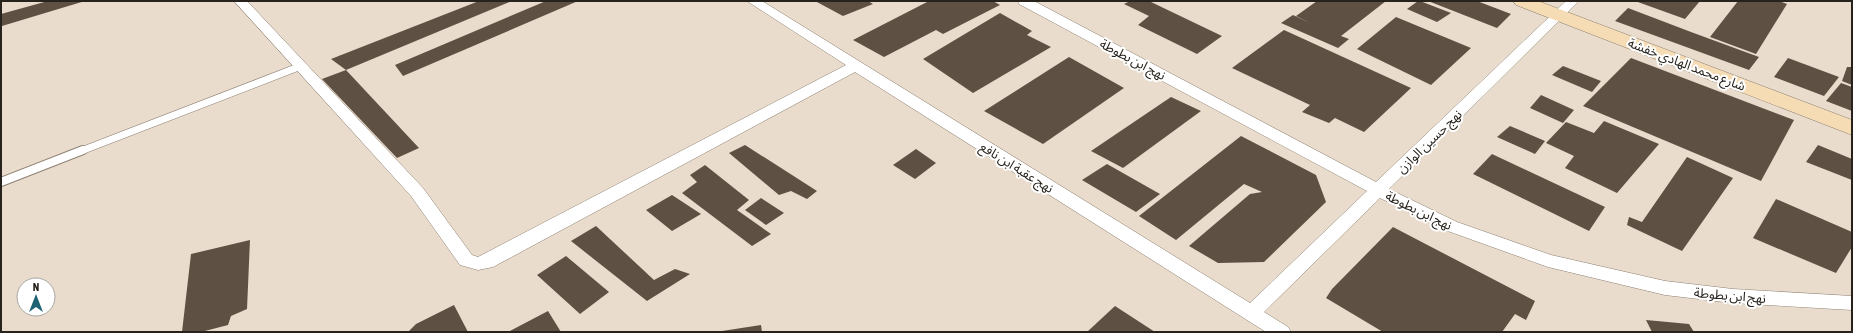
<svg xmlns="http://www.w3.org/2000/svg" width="1853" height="333" font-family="'Asap Condensed','Noto Sans Arabic',sans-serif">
<rect width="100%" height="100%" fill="#eadccc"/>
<g fill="#5e5144">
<polygon points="48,1 85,1 2,26 1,14"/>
<polygon points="479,1 512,1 346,70 331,59"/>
<polygon points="546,1 578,1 403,76 395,65"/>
<polygon points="815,1 868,1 873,4 843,16"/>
<polygon points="929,1 993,1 1000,5 943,34 936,30 884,57 853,40"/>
<polygon points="1130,1 1149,1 1222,36 1197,54 1138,25 1149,16 1124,4"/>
<polygon points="1317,1 1386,1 1341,36 1349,39 1338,48 1281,23 1293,15 1310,23 1296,16"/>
<polygon points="1418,1 1420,1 1451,13 1437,22 1407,9"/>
<polygon points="1428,1 1477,1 1511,14 1497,28"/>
<polygon points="1635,1 1700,1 1685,19"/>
<polygon points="1738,1 1779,1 1787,4 1756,54 1710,37"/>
<polygon points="1628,8 1691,32 1759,57 1749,70 1615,21"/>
<polygon points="1000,13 1032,31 1027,35 1051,47 973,93 923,59"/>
<polygon points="1396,17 1471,48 1431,85 1357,49"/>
<polygon points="1284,30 1411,88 1364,132 1335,118 1329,123 1302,112 1310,105 1232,68"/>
<polygon points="1069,57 1124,88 1043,144 984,111"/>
<polygon points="1631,58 1794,120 1761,181 1583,106"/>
<polygon points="1788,58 1839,77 1824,96 1774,77"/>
<polygon points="1563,66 1601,81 1592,92 1552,75"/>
<polygon points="1847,67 1852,67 1852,85 1842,81"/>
<polygon points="346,70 419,148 397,158 322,79"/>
<polygon points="1841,83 1852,87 1852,111 1826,101"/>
<polygon points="1541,95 1574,110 1563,123 1530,108"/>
<polygon points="1171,97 1201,111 1123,168 1091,151"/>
<polygon points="1604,121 1659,144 1617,193 1565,168 1574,156 1546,143 1566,122 1594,133"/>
<polygon points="1510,126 1545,141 1535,154 1497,137"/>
<polygon points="1241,136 1316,175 1326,202 1264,262 1218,263 1189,246 1250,194 1262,192 1244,184 1176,240 1139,216"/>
<polygon points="745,145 817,191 807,199 791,191 779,195 729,153"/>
<polygon points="1818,145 1852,159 1852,180 1806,162"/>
<polygon points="916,149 936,163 915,179 893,165"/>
<polygon points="1492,154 1605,207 1589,231 1473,174"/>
<polygon points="1687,157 1733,178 1682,251 1627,225 1629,217 1642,222"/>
<polygon points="1107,164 1160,194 1136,212 1082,180"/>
<polygon points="705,165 749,200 737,210 771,234 752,246 682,193 697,182 690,175"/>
<polygon points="672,195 701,214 672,231 646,210"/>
<polygon points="761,198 784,213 766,225 745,210"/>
<polygon points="1776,199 1852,232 1852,247 1836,273 1753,238"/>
<polygon points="596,226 654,280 675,269 690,274 647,301 571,241"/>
<polygon points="1393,227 1535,301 1526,320 1515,314 1502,332 1383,332 1326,298 1332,289"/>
<polygon points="250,240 247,309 231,316 228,325 201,332 182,332 191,254"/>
<polygon points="566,256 609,292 580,314 537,275"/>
<polygon points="454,305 468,332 408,332 416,324"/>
<polygon points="1115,306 1155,332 1087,332"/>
<polygon points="548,311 561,332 508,332"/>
<polygon points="1646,320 1689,324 1694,332 1652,332"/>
<polygon points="761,325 762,332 722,332 722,331"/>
</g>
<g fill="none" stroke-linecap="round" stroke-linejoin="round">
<defs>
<polyline id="lane-far1" points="81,151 301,66"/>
<polyline id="lane" points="1,182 83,150"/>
<polygon id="street" points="234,1 247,1 423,188 472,255 478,257 846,65 747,1 762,1 1250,303 1367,191 1019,4 1018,1 1034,1 1376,182 1566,1 1579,1 1389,189 1457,222 1551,255 1665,281 1733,289 1852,296 1852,310 1733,303 1665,295 1548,267 1445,230 1380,198 1264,312 1288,327 1291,332 1266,332 855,72 493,267 478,270 460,265 411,196"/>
<polygon id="secondary" points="1513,1 1538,1 1852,120 1852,135 1516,5"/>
</defs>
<use href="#lane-far1" stroke="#8e8173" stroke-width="8"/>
<use href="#lane" stroke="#8e8173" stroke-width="10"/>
<use href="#street" stroke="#8e8173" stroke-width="1"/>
<use href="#secondary" stroke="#8e8173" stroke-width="1"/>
<use href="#lane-far1" stroke="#fff" stroke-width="7"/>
<use href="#lane" stroke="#fff" stroke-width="8"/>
<use href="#street" fill="#fff" fill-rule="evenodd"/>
<use href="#secondary" fill="#f5dcb4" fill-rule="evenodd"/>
</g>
<g text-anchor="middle" stroke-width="4" stroke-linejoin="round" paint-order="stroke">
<g font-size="13" fill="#27221c" stroke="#fff">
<text transform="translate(1133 59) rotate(28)" y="5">نهج ابن بطوطة</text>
<text transform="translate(1687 64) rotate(21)" y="5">شارع محمد الهادي خفشة</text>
<text transform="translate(1429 141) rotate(-44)" y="5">نهج حسين الوازن</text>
<text transform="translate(1017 167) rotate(32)" y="5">نهج عقبة ابن نافع</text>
<text transform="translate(1419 210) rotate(26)" y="5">نهج ابن بطوطة</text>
<text transform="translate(1730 295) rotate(5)" y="5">نهج ابن بطوطة</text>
</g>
</g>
<rect width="1853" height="333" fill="none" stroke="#27221c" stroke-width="4"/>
<g transform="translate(36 297)"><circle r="19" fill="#ffffff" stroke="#a9a7a4"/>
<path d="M0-3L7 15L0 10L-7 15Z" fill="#1e6274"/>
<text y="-6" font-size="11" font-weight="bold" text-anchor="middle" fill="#27221c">N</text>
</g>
</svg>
